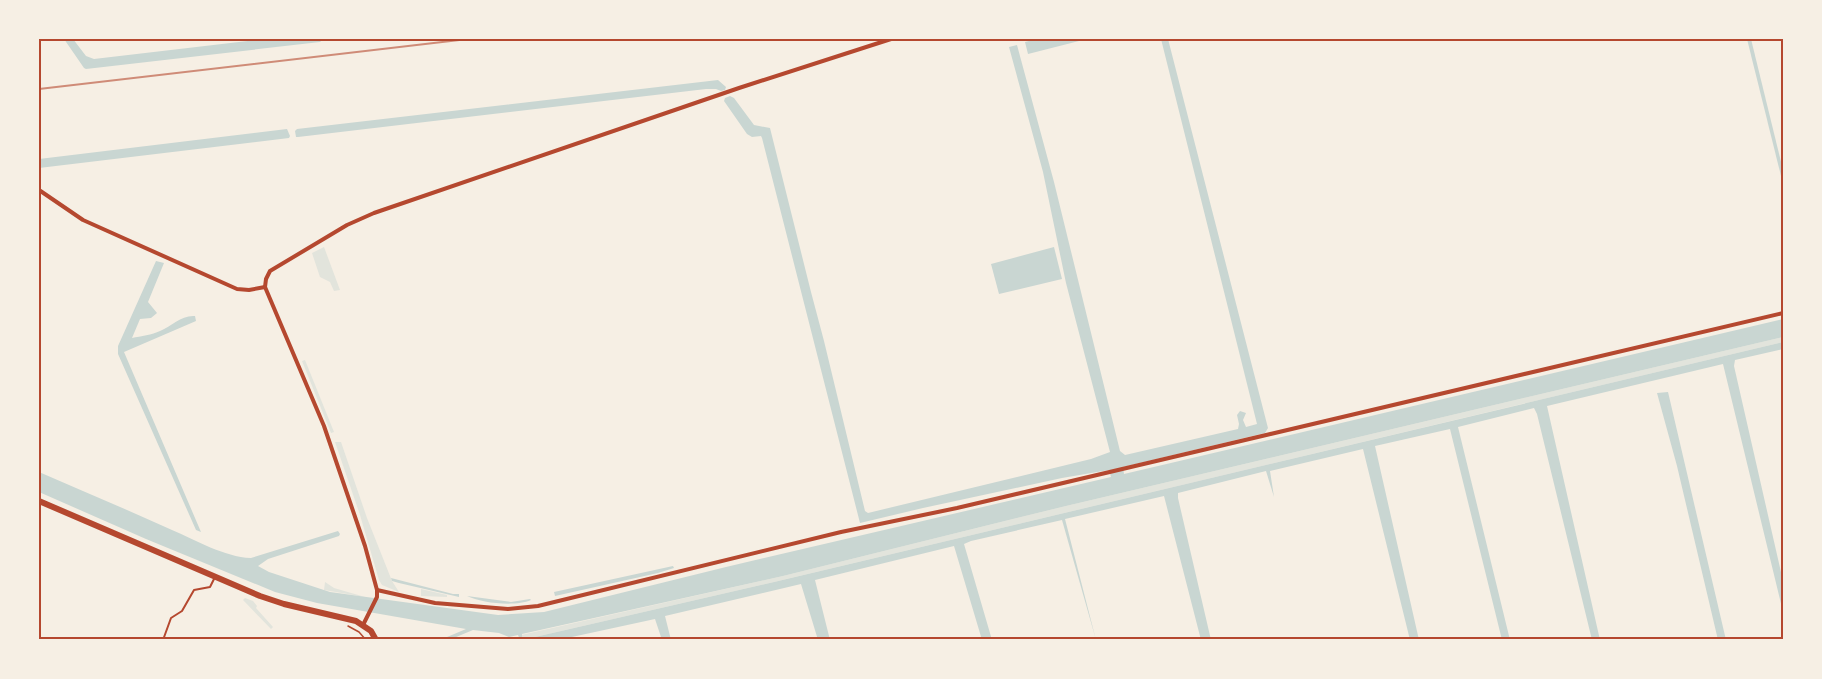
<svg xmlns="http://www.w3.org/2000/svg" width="1822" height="679" font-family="'Source Serif 4',serif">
<rect width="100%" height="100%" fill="#f6efe4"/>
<g fill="#e2e4dc">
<polygon points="324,247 340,290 334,291 330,282 320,277 312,253"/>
<polygon points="1783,337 1783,342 778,581 522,640 521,635 783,576 1066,506"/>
<polygon points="305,360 334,432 331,433 302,361"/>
<polygon points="335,442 341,442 367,518 392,581 399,592 382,585 379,580 360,515"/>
<polygon points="325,582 334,588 365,597 324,590"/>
<polygon points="421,589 447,595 447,597 421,596"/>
<polygon points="245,598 253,601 257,606 256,608 273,627 271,629 243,600"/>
</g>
<g fill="#c9d6d2">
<polygon points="64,39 73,39 86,56 94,59 264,39 323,39 320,42 86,69 84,68"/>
<polygon points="1037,39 1083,39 1083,40 1028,54 1025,42"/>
<path d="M1161 39H1168L1268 428 1265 433 1123 467 1124 474 1783 319V337L1066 506 783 576 522 634V640L774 582 1783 342V349L1735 360 1734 366 1783 581V612L1723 364 1547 406 1600 640H1592L1537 414 1534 408 1458 427 1510 640H1502L1450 429 1375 446 1419 640H1410L1363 449 1270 471 1274 497 1266 471 1178 493V498L1211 640H1201L1164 496 1065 519 1096 640 1062 520 971 541 964 544 992 640H982L954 546 815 580 830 640H818L801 584 665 616 671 640H662L655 619 558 640H520L518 635 509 637 499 633 473 630 449 640H440L466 629 317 603 275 592 146 539 39 492V472C83 491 128 510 172 530 196 540 224 557 251 558L338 531 340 534 339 536 268 559 258 566 269 572 330 592 498 615 544 612 726 567 1111 477 1109 470 1062 478 923 508 860 523 762 138 761 136 752 137 747 134 724 101 725 98 730 96 734 98 754 125 770 128 811 292 824 341 865 511 868 513 1091 459 1110 452 1066 283 1043 172 1009 47 1017 45 1054 182 1120 451 1125 455 1238 429 1239 424 1237 415 1240 411 1246 413 1243 420 1246 427 1257 424Z"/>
<polygon points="1747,39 1751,39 1783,170 1783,184"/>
<polygon points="718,80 726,87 725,90 721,91 716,89 706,89 298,137 296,137 295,131 297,129"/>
<polygon points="287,129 290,136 289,138 39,168 39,159"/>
<polygon points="1054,247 1062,279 999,294 991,264"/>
<path d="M156 261 164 263 148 302 157 313 151 318 140 319 132 338C141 336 152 335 160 331 172 326 181 315 195 316L196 321 124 352 201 532 196 530 118 354V346Z"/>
<polygon points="1668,392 1726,640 1718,640 1677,466 1657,393"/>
<polygon points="673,566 674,568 658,573 555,596 554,592"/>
<polygon points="391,578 453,594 459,594 459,597 399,583 392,581"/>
<path d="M467 596 511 602 530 599 531 600C515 607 481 603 467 596Z"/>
</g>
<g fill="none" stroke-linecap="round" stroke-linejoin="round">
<polyline stroke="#b5482f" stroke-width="1.5" points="348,626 359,632 366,640"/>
<polyline stroke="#b5482f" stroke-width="2" points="163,640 171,618 182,611 194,590 210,587 215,577"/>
<g stroke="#b5482f" stroke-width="4">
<polyline points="39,190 83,220 237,289 249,290 265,287"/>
<polyline points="377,590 435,603 508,609 538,606 841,532 957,508 1783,313"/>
<polyline points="363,625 377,597 377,590 365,546 324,426 265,287 266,279 270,271 347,225 374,213 739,88 891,39"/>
</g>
<polyline stroke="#b5482f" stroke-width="6" points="39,501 260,596 284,604 356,621 371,631 376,640"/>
<polyline stroke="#cf8b77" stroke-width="2" points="39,89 468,39"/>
</g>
<rect width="1822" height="679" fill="none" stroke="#f6efe4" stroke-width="81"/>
<rect x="40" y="40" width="1742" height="598" fill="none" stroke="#b5482f" stroke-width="2"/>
</svg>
